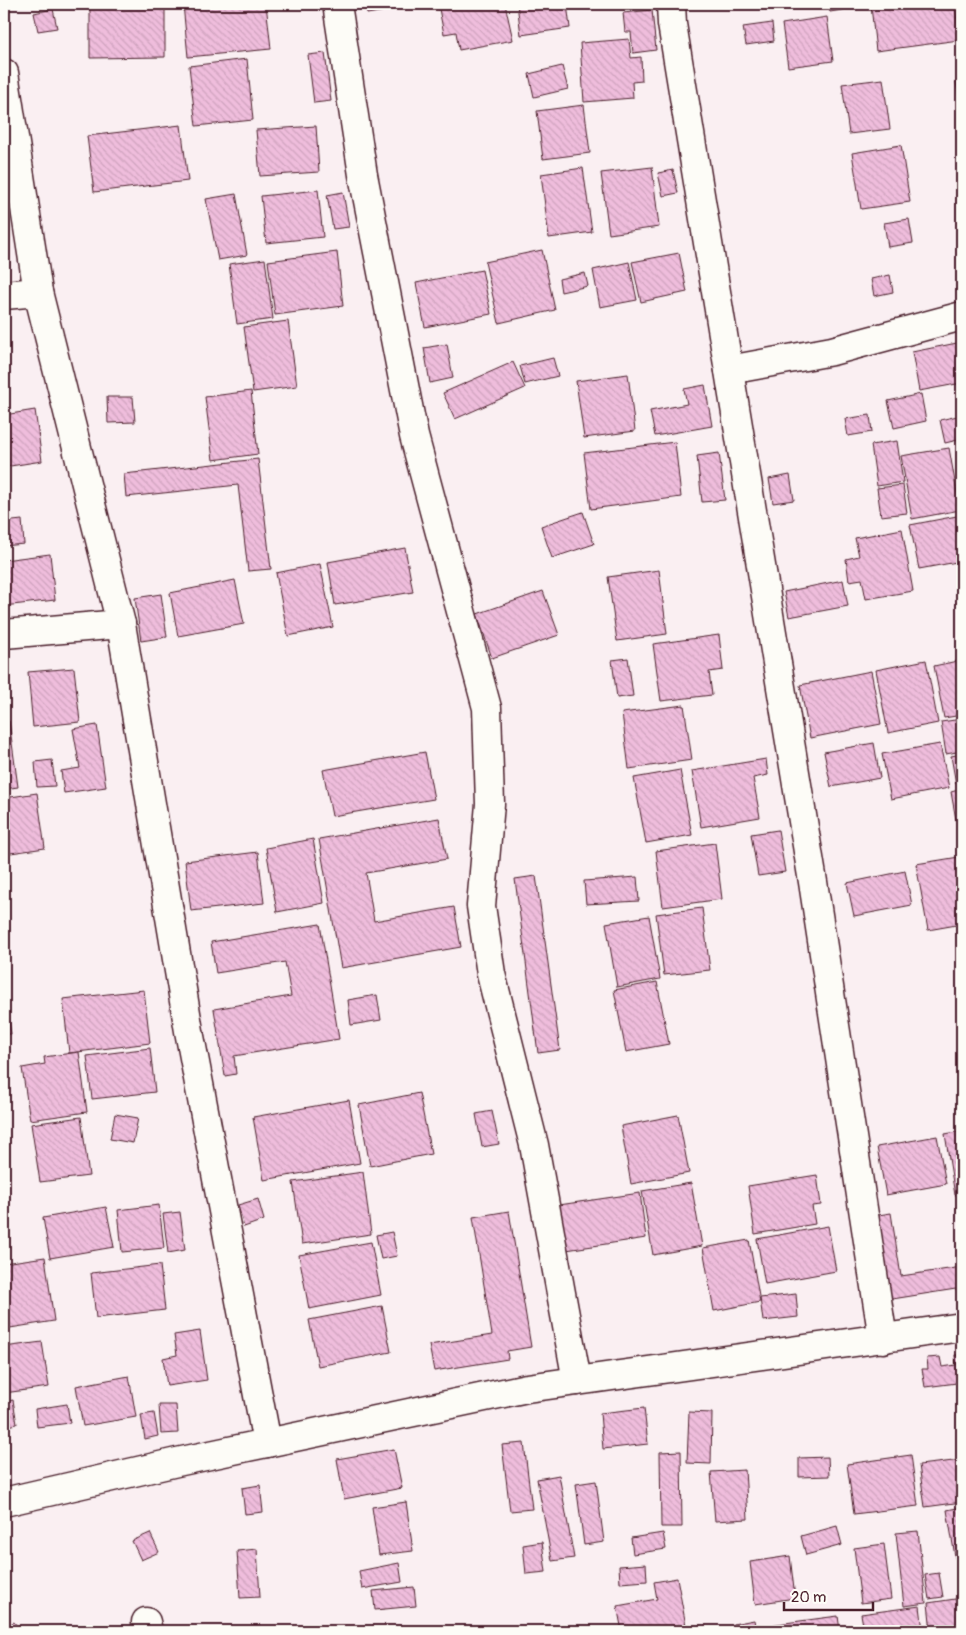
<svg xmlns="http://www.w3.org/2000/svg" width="966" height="1635" font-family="Pangolin,sans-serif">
<defs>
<pattern id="building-back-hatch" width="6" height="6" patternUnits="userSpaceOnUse" patternTransform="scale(1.25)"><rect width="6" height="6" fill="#efbddc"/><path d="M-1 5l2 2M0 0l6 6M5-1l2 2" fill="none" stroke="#cea2bd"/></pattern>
</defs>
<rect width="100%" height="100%" fill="#faeff2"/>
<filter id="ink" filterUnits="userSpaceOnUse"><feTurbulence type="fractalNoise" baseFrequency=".02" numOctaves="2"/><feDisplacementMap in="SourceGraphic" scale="10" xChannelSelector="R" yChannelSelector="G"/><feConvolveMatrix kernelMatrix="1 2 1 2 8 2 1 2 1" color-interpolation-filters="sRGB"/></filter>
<g filter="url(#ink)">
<g fill="url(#building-back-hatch)" stroke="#4a1f2b">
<polygon points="90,4 165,4 165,57 90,58"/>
<polygon points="183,4 266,4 271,49 188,57"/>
<polygon points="365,4 410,4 410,7 367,14"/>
<polygon points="438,4 505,4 513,40 459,50 456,32 444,34"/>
<polygon points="517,4 567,4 570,28 521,35"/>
<polygon points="828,4 877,4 830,12"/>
<polygon points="886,4 955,4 959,40 876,51 871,6"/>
<polygon points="53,9 57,28 38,31 34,13"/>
<polygon points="652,10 656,50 633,53 631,32 625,32 623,13"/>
<polygon points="827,17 833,61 788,67 782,24"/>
<polygon points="772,23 774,41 746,45 743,27"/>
<polygon points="629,39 631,58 641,57 642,81 632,82 633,98 584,102 580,43"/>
<polygon points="325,53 331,101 314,103 308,55"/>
<polygon points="247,59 253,120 196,126 189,66"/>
<polygon points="562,66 568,89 534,97 529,74"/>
<polygon points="883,79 890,129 849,134 842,84"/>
<polygon points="962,81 962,111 961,111 956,82"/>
<polygon points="584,105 590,153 543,159 537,111"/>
<polygon points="181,125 188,181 94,192 87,136"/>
<polygon points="316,126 319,172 260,176 256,130"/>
<polygon points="901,145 910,202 861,209 852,153"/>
<polygon points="652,167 659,227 609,234 601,173"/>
<polygon points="583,168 592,232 549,238 541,174"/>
<polygon points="673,170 678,193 663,196 658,173"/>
<polygon points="318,190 323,237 266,243 261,196"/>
<polygon points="343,192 349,227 333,229 327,195"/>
<polygon points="236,194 247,255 218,260 206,199"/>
<polygon points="909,219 913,243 888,247 884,223"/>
<polygon points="542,250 555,310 499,323 485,262"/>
<polygon points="337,252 343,306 275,315 268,261"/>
<polygon points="679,253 687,292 641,302 632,262"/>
<polygon points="265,259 273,319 237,324 229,264"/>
<polygon points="629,262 637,300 600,307 593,270"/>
<polygon points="482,270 491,314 425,327 416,283"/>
<polygon points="585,273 588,286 561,292 559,279"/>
<polygon points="890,275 893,292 874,296 871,279"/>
<polygon points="288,321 297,386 253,392 244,327"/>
<polygon points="962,342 962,383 919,391 912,352"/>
<polygon points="447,344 453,378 430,383 424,348"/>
<polygon points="553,358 558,376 525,384 520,366"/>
<polygon points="513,362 525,388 455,419 443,393"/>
<polygon points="628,374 635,431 584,438 576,381"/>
<polygon points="705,385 712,426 655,436 650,411 687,404 684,389"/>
<polygon points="251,391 258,454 213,460 205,397"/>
<polygon points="921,394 926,421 894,428 888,401"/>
<polygon points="107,397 133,397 135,422 108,423"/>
<polygon points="35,410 42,461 4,467 4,415"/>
<polygon points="870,415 872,432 848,436 845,419"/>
<polygon points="962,415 962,439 945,443 940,420"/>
<polygon points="897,441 903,482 877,486 871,445"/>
<polygon points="675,442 681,497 591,509 584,453"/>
<polygon points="949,448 960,510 912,519 901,456"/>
<polygon points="719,453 725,500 702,502 697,456"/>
<polygon points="258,459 271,569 248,571 238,485 126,497 124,474"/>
<polygon points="790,475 794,500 773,503 769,479"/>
<polygon points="903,485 907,513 881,516 877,488"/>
<polygon points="583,512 594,544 552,558 541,526"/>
<polygon points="962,515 962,561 919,569 910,525"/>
<polygon points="22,520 24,544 4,546 4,522"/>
<polygon points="902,529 913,591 866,599 862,579 849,581 846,559 859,556 855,538"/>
<polygon points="405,548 413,592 335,605 328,562"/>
<polygon points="50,554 55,600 4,606 4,560"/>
<polygon points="320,564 333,627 288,636 276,573"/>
<polygon points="659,570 667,634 617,641 608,577"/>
<polygon points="235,580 244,624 178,636 170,593"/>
<polygon points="843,580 848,606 789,617 784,592"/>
<polygon points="543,591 559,635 492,658 477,614"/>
<polygon points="161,594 167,637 141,641 135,598"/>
<polygon points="719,635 723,670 709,672 712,695 661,701 653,644"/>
<polygon points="628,658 633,696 617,698 612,660"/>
<polygon points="926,660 938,723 888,733 876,670"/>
<polygon points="962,660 962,715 944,718 934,666"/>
<polygon points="74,668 80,722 33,727 28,672"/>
<polygon points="871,671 881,724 810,738 800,685"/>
<polygon points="684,705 692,760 629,769 622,713"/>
<polygon points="962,719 962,751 946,754 941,722"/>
<polygon points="9,721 18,787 4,789 4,722"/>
<polygon points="97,725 106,787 64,793 61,771 80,768 73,729"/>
<polygon points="874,743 880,778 831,787 824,752"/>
<polygon points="940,744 949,788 891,799 882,754"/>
<polygon points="425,752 434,799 332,816 323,770"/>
<polygon points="962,754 962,783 956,784 951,756"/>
<polygon points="766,759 768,775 753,778 760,817 701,827 692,771"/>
<polygon points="52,760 55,786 37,787 35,762"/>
<polygon points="680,770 692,835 646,843 634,778"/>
<polygon points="962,789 962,853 951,792"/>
<polygon points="37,793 45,848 4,854 4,798"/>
<polygon points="439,818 447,859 366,873 374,921 454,907 461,947 341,968 319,839"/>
<polygon points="778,830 785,872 758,876 751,834"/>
<polygon points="313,839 324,903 277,912 266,848"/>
<polygon points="715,843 722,899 663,907 656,851"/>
<polygon points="258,852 264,903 191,911 185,861"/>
<polygon points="959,857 962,876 962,924 928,930 916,864"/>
<polygon points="905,871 912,905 854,916 847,883"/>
<polygon points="536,876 560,1050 538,1053 515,879"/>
<polygon points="637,877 639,901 586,904 584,881"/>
<polygon points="702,908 710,970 664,975 656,914"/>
<polygon points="649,916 660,979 617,987 606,923"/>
<polygon points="320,924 339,1039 234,1056 236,1074 225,1076 214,1009 291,996 285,962 216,973 211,942"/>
<polygon points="657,982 669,1044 626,1052 614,990"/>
<polygon points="4,989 11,1034 4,1034"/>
<polygon points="144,990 150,1043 69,1053 63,999"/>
<polygon points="377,995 381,1020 351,1025 348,1000"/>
<polygon points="150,1048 155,1092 92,1099 87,1056"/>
<polygon points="79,1052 87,1112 30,1120 22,1068 45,1064 44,1057"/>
<polygon points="419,1093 431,1154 370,1166 359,1105"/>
<polygon points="349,1100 360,1163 264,1180 253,1117"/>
<polygon points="492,1111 499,1144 482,1147 476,1114"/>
<polygon points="115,1114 138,1118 133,1143 110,1139"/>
<polygon points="678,1115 689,1173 631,1184 621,1126"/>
<polygon points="81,1117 89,1176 40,1182 31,1124"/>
<polygon points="962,1131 962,1194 955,1195 945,1134"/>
<polygon points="937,1136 946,1184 886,1195 877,1147"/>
<polygon points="363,1172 371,1234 302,1244 293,1182"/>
<polygon points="817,1175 821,1205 812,1206 815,1224 755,1234 748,1186"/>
<polygon points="691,1183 702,1246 653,1255 642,1191"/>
<polygon points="640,1193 646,1238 566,1250 559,1205"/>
<polygon points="258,1199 264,1220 244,1227 238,1205"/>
<polygon points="159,1205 164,1248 122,1252 118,1210"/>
<polygon points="106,1207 114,1247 50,1258 43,1218"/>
<polygon points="509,1211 531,1347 507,1351 508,1359 434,1371 429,1345 492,1335 473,1217"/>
<polygon points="180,1212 185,1250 168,1253 163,1214"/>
<polygon points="891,1213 901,1276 962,1267 962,1288 886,1300 872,1216"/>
<polygon points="828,1226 836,1271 765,1284 757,1239"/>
<polygon points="392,1232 397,1256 381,1259 376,1235"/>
<polygon points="749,1240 760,1302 714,1311 703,1248"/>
<polygon points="371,1242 381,1295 309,1309 299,1255"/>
<polygon points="45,1257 54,1321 10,1328 4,1263"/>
<polygon points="160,1265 165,1310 96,1318 91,1273"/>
<polygon points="796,1294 798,1317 763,1321 760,1298"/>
<polygon points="382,1306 391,1352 318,1366 309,1320"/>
<polygon points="200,1331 207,1380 167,1386 163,1358 177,1355 174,1335"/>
<polygon points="42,1342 49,1387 4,1393 4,1347"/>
<polygon points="955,1355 962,1355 962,1392 959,1392 957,1383 925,1387 922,1369 928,1369 927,1358 940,1357 942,1367 956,1365"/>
<polygon points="129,1376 136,1417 83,1426 76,1386"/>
<polygon points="13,1400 17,1424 4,1427 4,1402"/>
<polygon points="67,1404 70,1423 37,1427 35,1409"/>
<polygon points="159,1405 176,1405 178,1433 161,1434"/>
<polygon points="644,1408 648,1444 603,1449 600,1413"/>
<polygon points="689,1412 712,1413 711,1464 687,1463"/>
<polygon points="154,1413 158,1436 145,1439 141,1415"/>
<polygon points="524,1443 532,1509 510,1511 502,1445"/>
<polygon points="394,1449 402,1488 344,1499 337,1459"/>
<polygon points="681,1451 682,1527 661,1527 660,1452"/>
<polygon points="911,1455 918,1506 854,1514 847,1464"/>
<polygon points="828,1457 829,1476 799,1477 799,1458"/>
<polygon points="962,1460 962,1502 925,1507 919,1465"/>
<polygon points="745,1470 748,1519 715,1521 711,1472"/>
<polygon points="559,1475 574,1558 552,1561 537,1479"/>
<polygon points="596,1481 604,1542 584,1545 576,1484"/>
<polygon points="260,1485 263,1512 245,1514 242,1488"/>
<polygon points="406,1502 413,1551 379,1555 372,1507"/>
<polygon points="962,1507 962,1567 957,1568 947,1510"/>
<polygon points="837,1526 842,1545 806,1555 801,1536"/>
<polygon points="918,1531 926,1603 904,1606 896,1533"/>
<polygon points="150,1533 159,1552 141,1560 132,1541"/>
<polygon points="663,1533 666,1549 633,1554 631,1538"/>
<polygon points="542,1542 546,1572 526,1574 523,1545"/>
<polygon points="884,1544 891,1599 861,1603 854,1548"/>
<polygon points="257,1549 260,1597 240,1598 237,1551"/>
<polygon points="790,1556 795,1598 755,1604 750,1562"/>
<polygon points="399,1563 402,1582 362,1589 359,1571"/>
<polygon points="646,1564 647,1581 620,1583 619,1566"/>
<polygon points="939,1573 943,1597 929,1599 925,1575"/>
<polygon points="677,1578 687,1631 622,1631 617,1606 657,1599 654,1582"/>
<polygon points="414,1587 416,1606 375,1610 373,1591"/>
<polygon points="962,1598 962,1631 931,1631 928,1603"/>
<polygon points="920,1606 923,1631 864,1631 861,1614"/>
<polygon points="838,1616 840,1631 763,1631 762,1626"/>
<polygon points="754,1620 756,1631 735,1631 733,1624"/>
<polygon points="14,1622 20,1631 4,1631 4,1628"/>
</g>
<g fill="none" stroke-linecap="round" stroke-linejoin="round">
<defs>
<g id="street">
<polyline points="337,4 363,175 414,436 487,708 490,804 481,906 491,974 534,1145 577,1381"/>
<polyline points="671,4 672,24 813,882 883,1339"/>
<polyline points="4,73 38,292 121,624 189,1031 267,1443"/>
<polyline points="4,295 38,292"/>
<polyline points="729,370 832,351 962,316"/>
<polyline points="4,634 121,624"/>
<polyline points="146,1622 148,1631"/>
</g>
<polyline id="secondary" points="4,1502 177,1462 527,1388 962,1327"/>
</defs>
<use href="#street" stroke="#4a1f2b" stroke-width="31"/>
<use href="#secondary" stroke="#4a1f2b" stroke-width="31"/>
<use href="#street" stroke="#fdfcf7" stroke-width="28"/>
<use href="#secondary" stroke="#fdfcf7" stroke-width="28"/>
</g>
</g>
<rect width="966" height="1635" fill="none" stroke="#fdfcf7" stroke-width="20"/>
<rect x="10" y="10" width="946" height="1615" fill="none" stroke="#4a1f2b" stroke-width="2" filter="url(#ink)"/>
<path d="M784 1602v8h89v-8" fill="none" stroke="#4a1f2b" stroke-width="2.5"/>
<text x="791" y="1602" font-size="15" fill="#4a1f2b" stroke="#fdfcf7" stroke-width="4" paint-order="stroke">20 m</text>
</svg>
